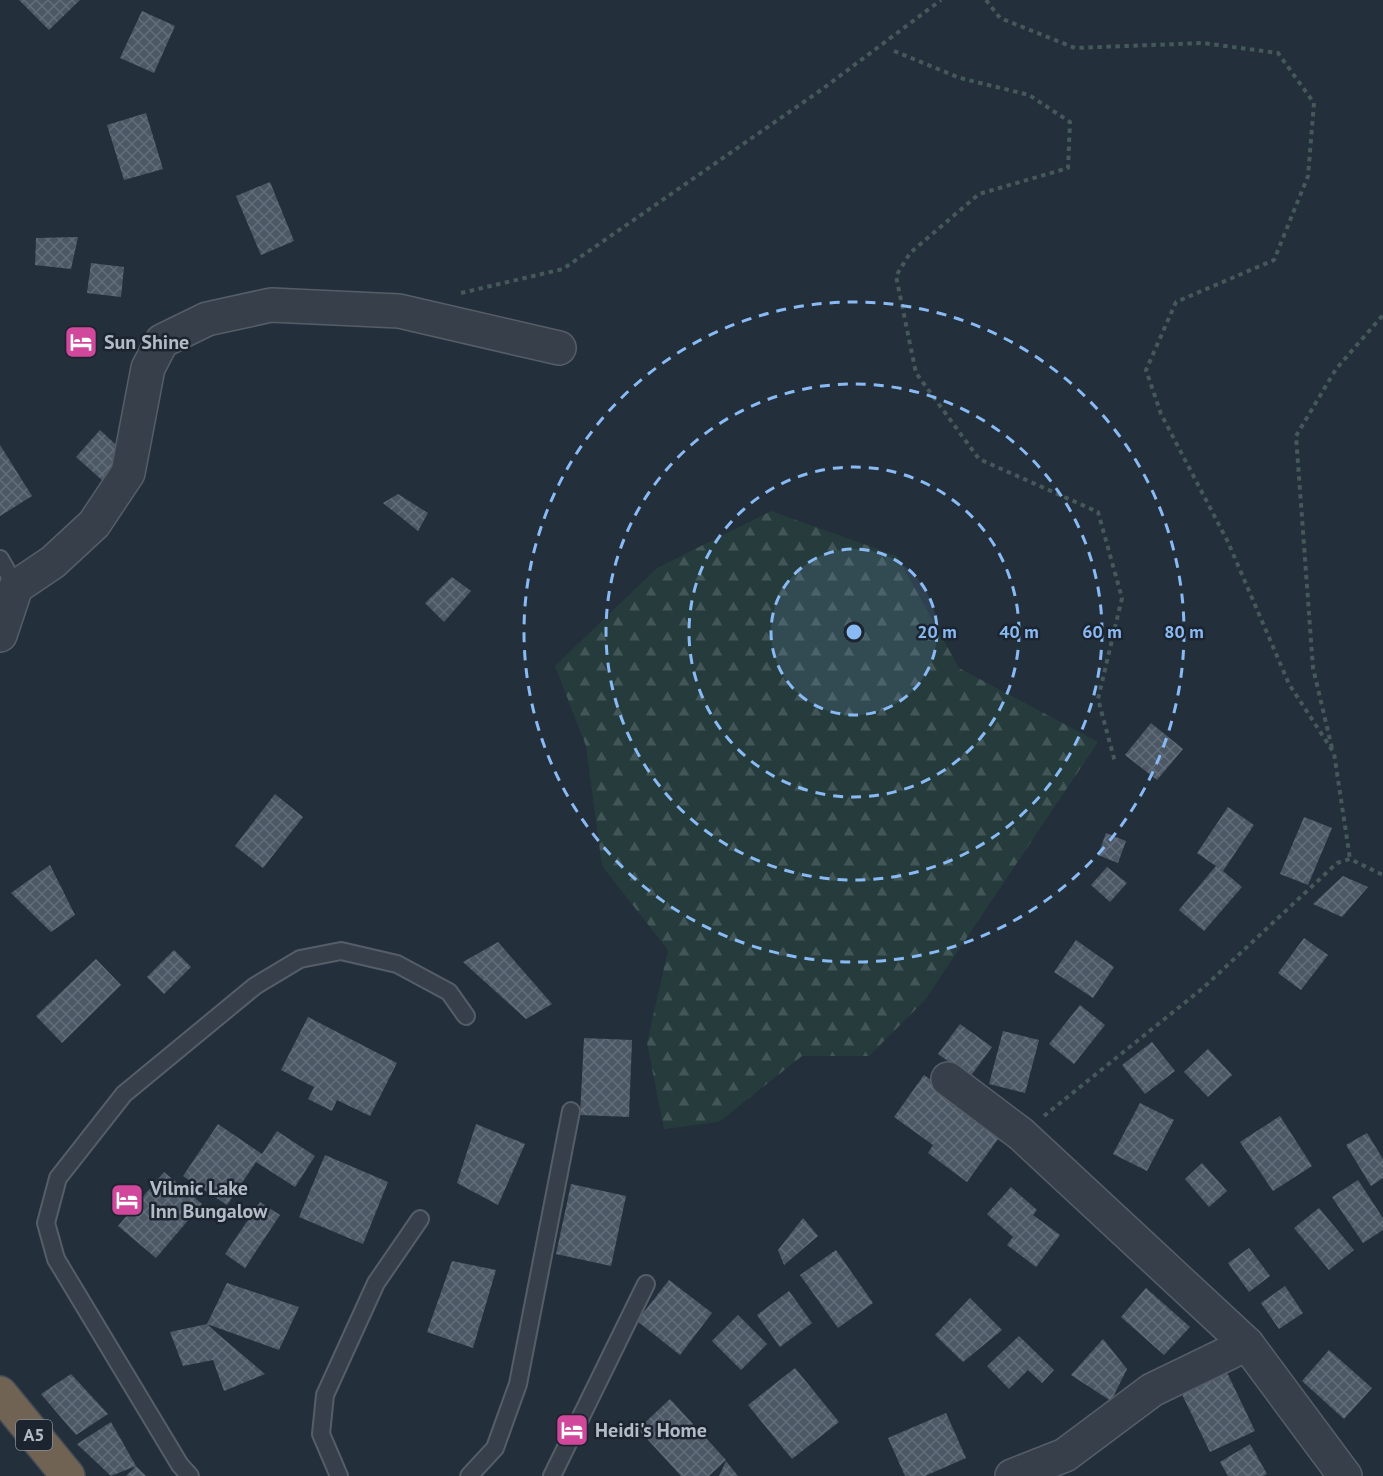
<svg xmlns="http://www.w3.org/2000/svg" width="1383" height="1476" font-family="'PT Sans',sans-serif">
<defs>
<pattern id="forest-firs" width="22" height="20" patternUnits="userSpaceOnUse" patternTransform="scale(1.5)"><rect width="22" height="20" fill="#263c3c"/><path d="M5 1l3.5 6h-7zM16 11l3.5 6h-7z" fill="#435657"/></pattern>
<pattern id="building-cross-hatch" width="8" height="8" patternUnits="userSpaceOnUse" patternTransform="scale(1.5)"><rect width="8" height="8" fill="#4c5865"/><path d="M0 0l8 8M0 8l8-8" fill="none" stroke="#636e7a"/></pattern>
</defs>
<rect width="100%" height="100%" fill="#232f3a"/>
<polygon fill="url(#forest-firs)" points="771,511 897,556 959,668 1098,742 925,1000 869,1056 802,1056 719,1122 664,1129 647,1043 668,950 602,866 586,746 555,666 657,568"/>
<g fill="url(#building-cross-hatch)">
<polygon points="19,0 80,0 49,30"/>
<polygon points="142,11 175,26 154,73 120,58"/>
<polygon points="146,113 163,169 124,180 107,125"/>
<polygon points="270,182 294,241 261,255 236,196"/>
<polygon points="78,237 71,269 35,265 36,238"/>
<polygon points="91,263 124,267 121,297 87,293"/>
<polygon points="100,430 127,455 103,481 76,457"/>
<polygon points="0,445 32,496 0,516"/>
<polygon points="398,494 428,513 418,531 383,503"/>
<polygon points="452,577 471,591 444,622 425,603"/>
<polygon points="1151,723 1183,749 1157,780 1125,755"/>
<polygon points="275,794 303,817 263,868 235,846"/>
<polygon points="1228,807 1254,825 1223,871 1242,887 1204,931 1179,910 1216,866 1197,853"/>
<polygon points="1304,817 1332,828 1308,885 1280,874"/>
<polygon points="1106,833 1126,841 1118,863 1098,855"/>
<polygon points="50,865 75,915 51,932 11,893"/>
<polygon points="1107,867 1127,883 1110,902 1091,885"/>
<polygon points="1343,876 1368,887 1342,917 1313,904"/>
<polygon points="1304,938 1328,955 1301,990 1278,973"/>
<polygon points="1076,940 1114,967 1093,998 1054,972"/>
<polygon points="498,942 552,1004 526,1019 463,962"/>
<polygon points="174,950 191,967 164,994 147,977"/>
<polygon points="96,959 121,985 62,1043 36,1016"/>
<polygon points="1080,1005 1105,1025 1074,1064 1049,1044"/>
<polygon points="308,1017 397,1063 370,1116 337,1100 332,1111 308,1099 314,1087 281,1070"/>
<polygon points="960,1024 992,1047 970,1077 938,1054"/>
<polygon points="1003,1031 1039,1040 1025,1093 989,1084"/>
<polygon points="584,1038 632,1040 629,1117 580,1115"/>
<polygon points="1152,1042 1175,1071 1145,1094 1122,1065"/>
<polygon points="1208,1049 1232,1075 1208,1097 1184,1072"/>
<polygon points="924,1075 1003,1132 967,1182 928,1153 933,1145 894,1117"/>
<polygon points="1140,1103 1174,1120 1147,1171 1113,1154"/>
<polygon points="1280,1116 1312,1166 1273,1191 1240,1142"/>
<polygon points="218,1124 262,1154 277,1131 315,1156 295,1187 256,1162 227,1205 183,1176"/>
<polygon points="476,1124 525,1144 498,1205 457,1183"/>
<polygon points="1367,1133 1383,1159 1383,1178 1371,1186 1346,1145"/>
<polygon points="325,1155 388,1182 363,1244 299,1217"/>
<polygon points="1202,1163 1227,1191 1209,1207 1185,1179"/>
<polygon points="164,1172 202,1204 156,1258 118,1226"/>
<polygon points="1358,1180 1383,1218 1383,1230 1363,1243 1332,1197"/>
<polygon points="571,1184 626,1196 611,1266 556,1254"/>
<polygon points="1011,1187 1037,1210 1033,1215 1060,1235 1036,1267 1007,1245 1013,1237 987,1214"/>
<polygon points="260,1202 280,1215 245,1268 225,1254"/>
<polygon points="1319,1208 1354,1250 1329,1270 1294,1228"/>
<polygon points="803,1218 818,1236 784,1265 778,1250"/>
<polygon points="1249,1248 1270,1276 1249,1292 1228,1263"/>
<polygon points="836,1250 873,1303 838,1328 800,1275"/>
<polygon points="452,1261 496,1270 473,1348 427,1332"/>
<polygon points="669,1280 712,1313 680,1355 637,1321"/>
<polygon points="227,1283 299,1307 279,1350 207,1324"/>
<polygon points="1285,1286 1303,1313 1279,1329 1261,1303"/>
<polygon points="1146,1288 1190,1327 1164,1355 1121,1317"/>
<polygon points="789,1291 812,1323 780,1347 757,1315"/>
<polygon points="970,1298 1002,1330 963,1362 935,1335"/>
<polygon points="738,1315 767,1344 741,1370 712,1341"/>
<polygon points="207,1324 219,1335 265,1374 224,1391 213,1360 183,1366 170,1332"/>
<polygon points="1019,1336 1054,1370 1042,1383 1028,1370 1009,1389 987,1366"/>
<polygon points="1103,1339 1127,1369 1111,1401 1071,1375"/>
<polygon points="1329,1350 1372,1388 1344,1419 1302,1381"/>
<polygon points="1221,1360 1255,1431 1210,1452 1176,1382"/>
<polygon points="795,1368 839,1422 792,1459 748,1405"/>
<polygon points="71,1374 108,1414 76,1435 41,1394"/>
<polygon points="670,1399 726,1460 709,1476 681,1476 638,1429"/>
<polygon points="946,1413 966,1458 925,1476 905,1476 888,1438"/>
<polygon points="111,1422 136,1466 111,1476 77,1444"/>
<polygon points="1250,1444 1267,1474 1263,1476 1228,1476 1220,1462"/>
<polygon points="726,1461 738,1476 719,1476"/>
<polygon points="136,1466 146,1476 126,1476"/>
</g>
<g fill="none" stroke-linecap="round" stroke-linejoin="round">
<defs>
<g id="lane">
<polyline points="0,559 16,587"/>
<polyline points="190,1476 180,1465 56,1259 46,1223 58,1178 124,1094 255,986 300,959 341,951 397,964 449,992 466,1016"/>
<polyline points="339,1476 321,1434 325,1395 376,1283 420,1219"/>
<polyline points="469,1476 495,1448 518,1384 571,1111"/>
<polyline points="552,1476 646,1284"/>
</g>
<g id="street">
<polyline points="0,635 16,587 53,562 94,524 128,473 148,368 162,341 207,319 271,305 399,311 559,348"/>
<polyline points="948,1079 1021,1134 1247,1344 1345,1476"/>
<polyline points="1012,1476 1065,1455 1152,1390 1247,1344"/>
</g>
<polyline id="highway" points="0,1393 68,1476"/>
</defs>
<use href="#lane" stroke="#555e68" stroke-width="20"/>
<use href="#street" stroke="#555e68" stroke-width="36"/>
<use href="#highway" stroke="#424b55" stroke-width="36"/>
<g stroke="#45595a" stroke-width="4" stroke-dasharray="4.5 4.5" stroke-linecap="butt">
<polyline points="986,0 1000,18 1075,48 1203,43 1278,53 1314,103 1308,176 1274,260 1176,302 1146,370 1161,414 1228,542 1289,684 1334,753 1350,859"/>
<polyline points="894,51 960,78 1029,95 1070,122 1068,168 979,194 910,253 896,276 916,373 979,459 1098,512 1122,598 1098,699 1115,762"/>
<polyline points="461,293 563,269 821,90 941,0"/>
<polyline points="1332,748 1313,668 1296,436 1336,369 1383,315"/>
<polyline points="1044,1116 1203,988 1337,863 1350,859 1383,875"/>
</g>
<use href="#lane" stroke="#37404a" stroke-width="16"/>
<use href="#street" stroke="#37404a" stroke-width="33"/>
<use href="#highway" stroke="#706354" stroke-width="33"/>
</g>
<circle cx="854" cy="632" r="83" fill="#89baf4" fill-opacity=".12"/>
<g fill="none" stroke="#89baf4" stroke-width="3" stroke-dasharray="10 8">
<circle cx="854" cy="632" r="83"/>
<circle cx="854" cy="632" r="165"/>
<circle cx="854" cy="632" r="248"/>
<circle cx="854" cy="632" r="330"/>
</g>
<defs>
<symbol id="hotel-square" viewBox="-11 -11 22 22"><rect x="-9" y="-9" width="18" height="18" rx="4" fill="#d1479c" stroke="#1c252f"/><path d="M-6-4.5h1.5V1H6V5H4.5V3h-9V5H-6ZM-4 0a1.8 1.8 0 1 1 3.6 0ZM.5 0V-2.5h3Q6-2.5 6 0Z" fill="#fff"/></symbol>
</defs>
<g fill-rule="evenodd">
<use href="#hotel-square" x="62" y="323" width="38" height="38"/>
<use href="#hotel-square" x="108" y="1181" width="38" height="38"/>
<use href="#hotel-square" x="553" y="1411" width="38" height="38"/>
</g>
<g text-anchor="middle" stroke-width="5" stroke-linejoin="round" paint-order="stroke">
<rect fill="#1c252f" stroke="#858e99" stroke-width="1.5" x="16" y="1420" width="36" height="30" rx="4.5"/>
<g font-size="18" font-weight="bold" fill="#b2bbc6">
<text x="34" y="1441">A5</text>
</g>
<g font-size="20" font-weight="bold" fill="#b2bbc6" stroke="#1c252f" text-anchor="start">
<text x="104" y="349">Sun Shine</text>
<text x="150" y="1195">Vilmic Lake<tspan x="150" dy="23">Inn Bungalow</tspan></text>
<text x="595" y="1437">Heidi's Home</text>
</g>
</g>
<circle cx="854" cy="632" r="9" fill="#89baf4" stroke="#1c252f" stroke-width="3"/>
<g font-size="18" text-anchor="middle" font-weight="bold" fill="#89baf4" stroke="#1c252f" stroke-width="5" stroke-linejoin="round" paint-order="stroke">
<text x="937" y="638">20 m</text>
<text x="1019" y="638">40 m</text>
<text x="1102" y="638">60 m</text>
<text x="1184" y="638">80 m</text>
</g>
</svg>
